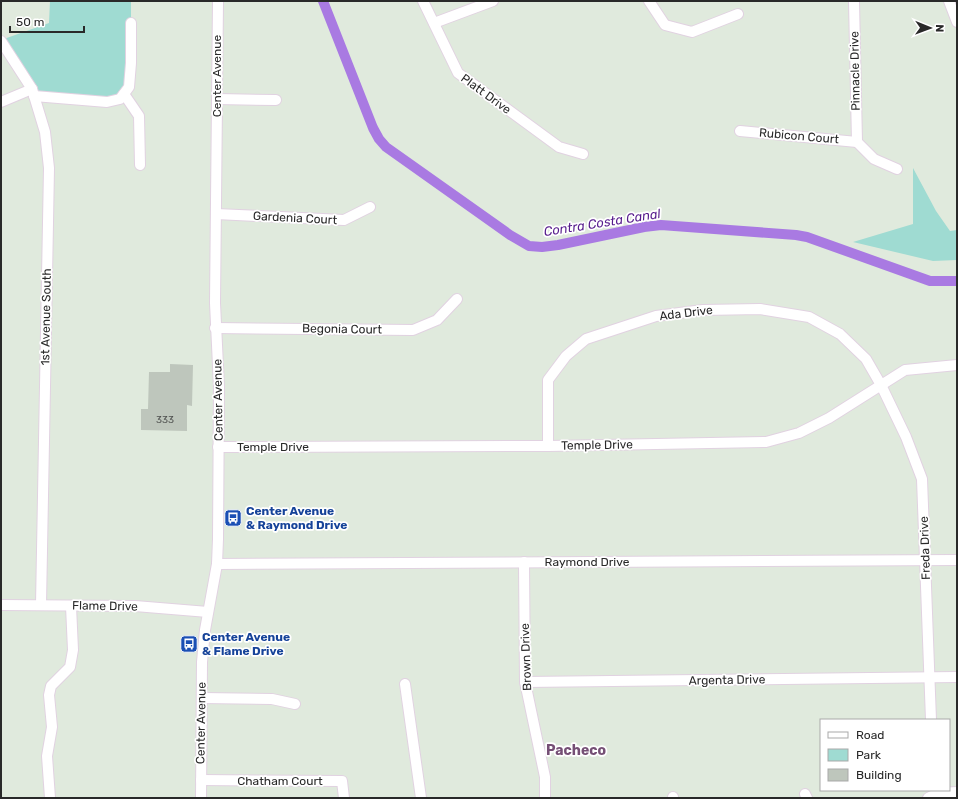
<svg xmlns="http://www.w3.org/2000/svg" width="958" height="799" font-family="Rubik,sans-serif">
<rect width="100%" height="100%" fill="#e0eadd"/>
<g fill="#9fdbd2">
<polygon points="50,1 131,1 131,63 120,99 34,96 1,40 49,23"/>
<polygon points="913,168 936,211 950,231 957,230 957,260 933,261 853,242 913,224"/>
</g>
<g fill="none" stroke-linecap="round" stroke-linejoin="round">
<polyline stroke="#a97ae2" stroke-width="10" points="323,1 373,128 379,139 386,147 510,235 529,246 542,247 558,245 644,227 661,225 796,235 807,237 930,281 957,281"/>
</g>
<polygon fill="#bec6bc" points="170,364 193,365 192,406 187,405 187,431 141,430 141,409 148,409 149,372 170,372"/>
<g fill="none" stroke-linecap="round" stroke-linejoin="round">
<defs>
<g id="minor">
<polyline points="423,1 458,73 559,147 583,154"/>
<polyline points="649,1 665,25 692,32 738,14"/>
<polyline points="854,1 857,142"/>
<polyline points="949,1 957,22"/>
<polyline points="434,23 493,1"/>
<polyline points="1,41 32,89 45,132 49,168 41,605"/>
<polyline points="124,94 139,116 140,165"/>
<polyline points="34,96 107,102 120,99 129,87 131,63 131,23"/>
<polyline points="217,99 276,100"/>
<polyline points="1,102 32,89"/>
<polyline points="740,131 857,142"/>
<polyline points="857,142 874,159 897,169"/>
<polyline points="216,214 344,220 370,207"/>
<polyline points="215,328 413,330 437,320 457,299"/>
<polyline points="548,446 548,380 566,356 586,339 656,316 703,310 760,309 809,317 840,334 866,359 881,385 906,437 922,479 931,720"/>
<polyline points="218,447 548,446 766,442 799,433 829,418 905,370 957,365"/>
<polyline points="524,562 525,682 545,777 545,798"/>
<polyline points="217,564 957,560"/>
<polyline points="1,605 135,606 208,612"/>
<polyline points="525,682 957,677"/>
<polyline points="405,684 421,798"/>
<polyline points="202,698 272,699 295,704"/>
<polyline points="201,780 342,781 344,798"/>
<polyline points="805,794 807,798"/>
<polyline points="673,797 673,798"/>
<polyline points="50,798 47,756 52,727 49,695 51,686 70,667 73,650 71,606"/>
<polyline points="201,798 202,662 205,630 217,564 218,539 219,387 215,303 218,1"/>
<polyline points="928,798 938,793 957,792"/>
</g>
</defs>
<use href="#minor" stroke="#e1d2e1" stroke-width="12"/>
<use href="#minor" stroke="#fff" stroke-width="10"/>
</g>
<defs>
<symbol id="bus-square" viewBox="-11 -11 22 22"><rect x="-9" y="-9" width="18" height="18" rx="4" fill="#1a4fb4" stroke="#fff"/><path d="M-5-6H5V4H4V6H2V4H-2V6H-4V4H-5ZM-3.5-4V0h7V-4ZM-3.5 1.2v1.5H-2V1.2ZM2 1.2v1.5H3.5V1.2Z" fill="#fff"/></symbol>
</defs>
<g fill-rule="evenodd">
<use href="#bus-square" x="223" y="508" width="20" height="20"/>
<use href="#bus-square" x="179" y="634" width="20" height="20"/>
</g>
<g text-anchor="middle" stroke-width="3.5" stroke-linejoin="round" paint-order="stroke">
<g font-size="10" fill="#4e504e">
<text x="165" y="423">333</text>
</g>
<g font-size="12" fill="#292929" stroke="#fff">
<text transform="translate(855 71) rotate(-91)" y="4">Pinnacle Drive</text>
<text transform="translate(217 76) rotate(-90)" y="4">Center Avenue</text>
<text transform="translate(486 94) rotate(36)" y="4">Platt Drive</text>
<text transform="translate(799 136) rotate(5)" y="4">Rubicon Court</text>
<text transform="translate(295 218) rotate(3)" y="4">Gardenia Court</text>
<text transform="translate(686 313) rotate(-7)" y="4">Ada Drive</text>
<text transform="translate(46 317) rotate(-89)" y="4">1st Avenue South</text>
<text transform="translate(342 329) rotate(1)" y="4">Begonia Court</text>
<text transform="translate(218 400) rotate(-91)" y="4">Center Avenue</text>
<text transform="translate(597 445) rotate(-1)" y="4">Temple Drive</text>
<text x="273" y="451">Temple Drive</text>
<text transform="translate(925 548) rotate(-92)" y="4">Freda Drive</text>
<text x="587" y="566">Raymond Drive</text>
<text transform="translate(105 606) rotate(1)" y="4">Flame Drive</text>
<text transform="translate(526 657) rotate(-92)" y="4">Brown Drive</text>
<text transform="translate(727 680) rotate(-1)" y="4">Argenta Drive</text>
<text transform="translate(201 723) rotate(-89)" y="4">Center Avenue</text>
<text x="280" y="785">Chatham Court</text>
</g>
<g font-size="12" font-weight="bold" fill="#164399" stroke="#fff" text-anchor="start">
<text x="246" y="515">Center Avenue<tspan x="246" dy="14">&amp; Raymond Drive</tspan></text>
<text x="202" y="641">Center Avenue<tspan x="202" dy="14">&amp; Flame Drive</tspan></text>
</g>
<g font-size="13" font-style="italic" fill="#561b8c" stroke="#fff">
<text transform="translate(602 222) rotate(-9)" y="5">Contra Costa Canal</text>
</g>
<g font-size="14" font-weight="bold" fill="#754f75" stroke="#fff">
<text x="576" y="755">Pacheco</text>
</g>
</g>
<rect width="958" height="799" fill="none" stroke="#292929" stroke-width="4"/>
<rect x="820" y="719" width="130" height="72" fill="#ffffff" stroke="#a9a9a9"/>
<rect x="828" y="732" width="20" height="6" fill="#ffffff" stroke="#a9a9a9"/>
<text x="856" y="739" font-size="12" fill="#292929">Road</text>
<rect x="828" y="749" width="20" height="12" fill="#9fdbd2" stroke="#a9a9a9"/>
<text x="856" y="759" font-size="12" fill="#292929">Park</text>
<rect x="828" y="769" width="20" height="12" fill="#bec6bc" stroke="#a9a9a9"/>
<text x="856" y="779" font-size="12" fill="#292929">Building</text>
<g transform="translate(930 28) rotate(91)" stroke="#ffffff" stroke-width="3" paint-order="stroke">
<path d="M0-3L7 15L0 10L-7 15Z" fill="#292929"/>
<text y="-6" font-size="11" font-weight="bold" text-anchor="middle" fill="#292929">N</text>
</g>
<path d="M10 26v6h74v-6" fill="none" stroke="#292929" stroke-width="2"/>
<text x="16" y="26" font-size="12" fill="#292929" stroke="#ffffff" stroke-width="3" paint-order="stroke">50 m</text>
</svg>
